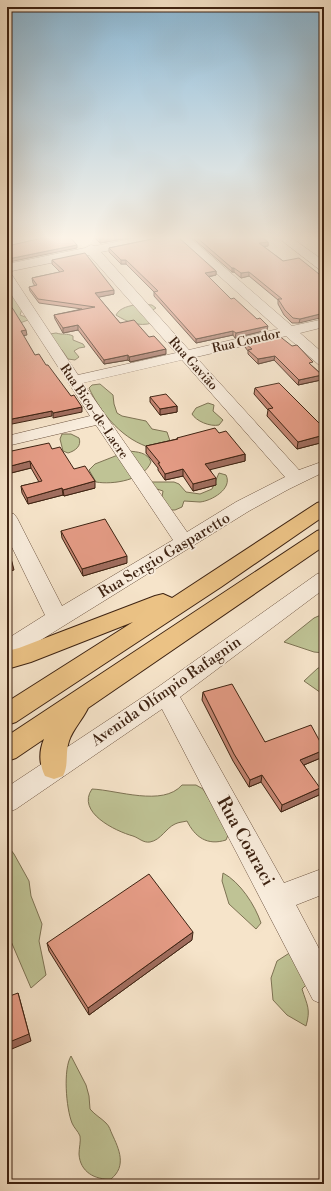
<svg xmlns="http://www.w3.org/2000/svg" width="331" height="1191" font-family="'Libre Bodoni',serif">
<rect width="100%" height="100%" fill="#f6e4ca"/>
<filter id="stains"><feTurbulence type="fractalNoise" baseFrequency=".005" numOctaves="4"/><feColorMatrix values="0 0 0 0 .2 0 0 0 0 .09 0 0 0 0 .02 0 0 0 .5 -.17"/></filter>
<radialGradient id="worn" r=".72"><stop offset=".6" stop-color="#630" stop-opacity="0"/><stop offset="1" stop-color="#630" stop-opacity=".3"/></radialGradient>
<g fill="#bfc395" stroke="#7e7354">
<polygon points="7,290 11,293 22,309 20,315 28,318 28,320 20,323 13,309 8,304"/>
<path d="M139 304 152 305 156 308 151 311 152 323C139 327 127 322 116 315 120 307 130 306 139 304Z"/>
<path d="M56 333C62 335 67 333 73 336V340L83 344 85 347 79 348 74 351 79 357 75 360 68 359 62 350 57 348 50 334Z"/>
<path d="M100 384 113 395 114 404 117 413 122 416 146 421 152 429 167 432 170 441 152 448C124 441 101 414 89 388L92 385Z"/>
<path d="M208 403 214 405 213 411 223 420 219 425C210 427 196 421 192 414L196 408Z"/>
<path d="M62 434H71L79 438C82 446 75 451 68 453L63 451 60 439Z"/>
<path d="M128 451C138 452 147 452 151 462 144 480 113 485 96 482L89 470 95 464Z"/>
<path d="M219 473 226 475C233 489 211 501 200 502 195 502 189 501 184 501L182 507 175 510H168L162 497 163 491 154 488 152 482H174L179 484 186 492 200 494 212 489Z"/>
<polygon points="323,614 324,615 324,653 314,652 284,642 314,618"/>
<polygon points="324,667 324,695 304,681 318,668"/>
<path d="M182 785H196L203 789 229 833 226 840C207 846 195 837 187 821 183 822 179 822 175 824 166 828 161 840 150 842 143 843 139 838 133 836 115 831 76 812 92 789 117 790 163 807 182 785Z"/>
<polygon points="7,845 14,854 29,881 31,896 42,924 39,941 46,975 31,988 7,932"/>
<path d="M223 873C240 882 255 905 261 923L256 929 229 904 222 881Z"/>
<path d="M291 952 306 985 302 989C307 1005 311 1009 306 1026L287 1015 273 1000 271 978 277 961Z"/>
<path d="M71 1056 86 1085 89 1096 90 1109C95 1115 101 1118 106 1123 110 1127 110 1130 112 1134 119 1149 127 1166 111 1179 95 1180 80 1172 79 1154 79 1148 81 1141 80 1136 78 1131 74 1128 72 1123 66 1108 63 1069 71 1056Z"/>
</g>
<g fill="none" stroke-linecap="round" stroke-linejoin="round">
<defs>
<g id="minor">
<polygon points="28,236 49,236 47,239 7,248 7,240"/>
<path d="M146 236H169L167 239 163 240 101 252 189 350 278 329 175 236H188L292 326 324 319V327L300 333 324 354V367L319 365 286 336 196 357 299 470 324 461V472L289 489 249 511 15 656 7 658V639L45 615 7 537V512L14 514 17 518 62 606 173 540 96 425 7 446V436L90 416 7 288V274L12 275 78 375 176 353 89 255 7 272V264L85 248 91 245 95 246ZM182 360 285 477 236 502 187 532 83 383Z"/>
<polygon points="276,236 289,236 324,261 324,271 320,270"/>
<polygon points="324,572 324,589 180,697 284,883 324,868 324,894 296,905 324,958 324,1005 313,1000 162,709 16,809 7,813 7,787 158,687 317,574"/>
</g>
<g id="highway">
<polygon points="324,501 324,516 221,587 16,722 7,725 7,702 133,622 31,662 7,669 7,651 19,648 155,596 163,594 172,598 317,503"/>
<path d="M324 529V546L88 708C83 719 73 729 69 741 65 753 69 765 63 776L54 779 45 776C39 764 39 751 44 739L16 758 7 761V736L317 531Z"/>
</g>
</defs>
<use href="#minor" stroke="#6c5340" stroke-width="1"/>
<use href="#highway" stroke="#3e2312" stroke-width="2"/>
<use href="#minor" fill="#f9eddd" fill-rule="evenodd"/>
<use href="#highway" fill="#ebc285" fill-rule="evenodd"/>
</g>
<g fill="#c58673" stroke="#3e2312">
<polygon points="93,236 139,236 100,243"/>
<polygon points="167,236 216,271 216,275 209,277 231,299 267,330 235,338 233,335 196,343 154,296 154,292 126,264 121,264 109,252 109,248"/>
<polygon points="190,236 260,236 268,242 268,246 263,246 283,261 324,278 299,323 292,323 284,315 278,304 278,300 249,276 241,278 234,272 232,272"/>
<polygon points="52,260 114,294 98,297 120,323 149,337 166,354 130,362 128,360 104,364 78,330 63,333 55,319 54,315 82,309 39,303 30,291 29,287 35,286 33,283 32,278 60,272 52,264"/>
<polygon points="324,338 324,345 322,344 323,339"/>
<polygon points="245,343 312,366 322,375 321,380 298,385 274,360 258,364 248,354 248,351 245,347"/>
<polygon points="255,388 324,428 324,442 297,449 267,416 268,410 254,394"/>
<polygon points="150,397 177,406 177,412 160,415 150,402"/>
<polygon points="177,438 245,454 245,461 210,469 216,485 193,491 183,476 165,480 158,470 158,468 146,453 146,446 177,439"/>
<polygon points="52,449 95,488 64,496 63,495 28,504 22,493 21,486 39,482 31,468 7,474 7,452"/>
<polygon points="61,531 127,563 83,576 62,538"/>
<polygon points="203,692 265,742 323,757 304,765 319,795 281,812 261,782 249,787 233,761 202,700"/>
<polygon points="192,940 89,1015 49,951 47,943"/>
</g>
<g fill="#a06d5e" stroke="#3e2312">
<polygon points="7,236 21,236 7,239"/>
<polygon points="119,236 139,236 100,243 100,239"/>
<polygon points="268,242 268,246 259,247 259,243"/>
<polygon points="77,245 77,248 9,262 8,259"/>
<rect x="121" y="260" width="5" height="4"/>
<rect x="232" y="268" width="2" height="4"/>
<polygon points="216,271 216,275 205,277 205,273"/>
<polygon points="249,272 249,276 241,278 241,273"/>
<polygon points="114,290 114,294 95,298 95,293"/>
<polygon points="324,313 324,317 299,323 300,319"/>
<polygon points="78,325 78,330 63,333 63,328"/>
<polygon points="268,326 267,330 235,338 236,333"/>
<polygon points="26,330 27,335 22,336 21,331"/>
<polygon points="233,331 233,335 196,343 196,339"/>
<polygon points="166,349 166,354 130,362 129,357"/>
<polygon points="128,355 128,360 104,364 104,360"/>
<polygon points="275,356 274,360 258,364 258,359"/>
<polygon points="322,375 321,380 298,385 299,380"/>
<polygon points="177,406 177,412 160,415 160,409"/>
<polygon points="82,407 82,412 53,418 53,413"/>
<polygon points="52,411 52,416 7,425 7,420"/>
<polygon points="324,435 324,442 297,449 298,442"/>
<polygon points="245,454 245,461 205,471 205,464"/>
<polygon points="30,461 31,468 7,474 7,467"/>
<polygon points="183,469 183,476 165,480 165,474"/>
<polygon points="216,478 216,485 193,491 193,484"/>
<polygon points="95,481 95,488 64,496 63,490"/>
<polygon points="62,488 63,495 28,504 27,498"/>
<polygon points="127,556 127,563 83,576 82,569"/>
<polygon points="12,562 14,570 7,572 7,564"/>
<polygon points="324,750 323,757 299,767 300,760"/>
<polygon points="262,775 261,782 249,787 250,780"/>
<polygon points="320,788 319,795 281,812 282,805"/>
<polygon points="193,932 192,940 89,1015 88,1008"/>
<polygon points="18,993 20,1000 31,1041 7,1051 7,1043"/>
<polygon points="7,1168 11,1184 9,1184 7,1175"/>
</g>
<g fill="#e59c86" stroke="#3e2312">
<polygon points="48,236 69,236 77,245 8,259 7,257 7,246 47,237"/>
<polygon points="96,236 119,236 100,239"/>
<polygon points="167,236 177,236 216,271 205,273 231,299 234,298 257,319 260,318 268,326 236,333 233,331 196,339 154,292 158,291 126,260 121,260 109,248"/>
<polygon points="195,236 260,236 268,242 259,243 283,261 299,258 324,278 324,313 300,319 293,318 285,310 278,299 282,299 249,272 241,273 234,268 232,268"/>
<polygon points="85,253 114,290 95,293 120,323 134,320 149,337 154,336 166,349 129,357 128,355 104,360 78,325 63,328 54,315 95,307 38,299 29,287 37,285 32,278 64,271 52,260"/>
<polygon points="7,302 13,309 26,330 21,331 35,355 39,354 46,365 48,365 71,396 74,395 82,407 53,413 52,411 7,420"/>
<polygon points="278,335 292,346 297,345 313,362 309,363 322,375 299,380 275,356 258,359 248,350 252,349 245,343"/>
<polygon points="279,383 324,428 324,435 298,442 268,409 273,408 255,388"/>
<polygon points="166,394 177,406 160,409 150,397"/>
<polygon points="215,428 219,433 226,431 245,454 205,464 216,478 193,484 183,469 165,474 158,463 160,463 146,446 178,439 177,438"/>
<polygon points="49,443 52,449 60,447 74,469 85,466 95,481 63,490 62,488 27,498 21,486 42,481 30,461 7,467 7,452"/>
<polygon points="105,519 127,556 82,569 61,531"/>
<polygon points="7,550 12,562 7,564"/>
<polygon points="232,684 265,742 311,725 324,749 324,750 300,760 320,788 282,805 262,775 250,780 234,754 203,692"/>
<polygon points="149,874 193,932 88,1008 47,943"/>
<polygon points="18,993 29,1034 7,1043 7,997"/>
<polygon points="7,1175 9,1184 7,1184"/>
</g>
<linearGradient id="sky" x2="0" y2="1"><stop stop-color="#8ab8d6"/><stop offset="0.59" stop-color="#fbf3e7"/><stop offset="1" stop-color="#fbf3e7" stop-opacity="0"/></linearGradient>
<rect width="331" height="403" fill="url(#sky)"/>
<g text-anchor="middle" stroke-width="3.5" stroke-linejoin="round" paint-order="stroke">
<g font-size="13" fill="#3e2312" stroke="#f9eddd">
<text transform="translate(246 340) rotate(-13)" y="5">Rua Condor</text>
<text transform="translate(194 363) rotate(48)" y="5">Rua Gavião</text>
<text transform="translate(95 411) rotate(56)" y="5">Rua Bico-de-Lacre</text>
</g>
<g font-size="15" fill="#3e2312" stroke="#f9eddd">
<text transform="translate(164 555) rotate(-31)" y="5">Rua Sergio Gasparetto</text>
<text transform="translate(166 691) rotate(-35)" y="5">Avenida Olímpio Rafagnin</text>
</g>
<g font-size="18" fill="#3e2312" stroke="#f9eddd">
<text transform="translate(246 841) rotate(61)" y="6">Rua Coaraci</text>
</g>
</g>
<rect width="331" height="1191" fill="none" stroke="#f6e4ca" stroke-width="24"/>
<rect x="8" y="8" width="315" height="1175" fill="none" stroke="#3e2312" stroke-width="2"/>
<rect x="12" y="12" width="307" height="1167" fill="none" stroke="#3e2312"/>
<rect width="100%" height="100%" filter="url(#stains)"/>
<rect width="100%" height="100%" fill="url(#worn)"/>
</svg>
